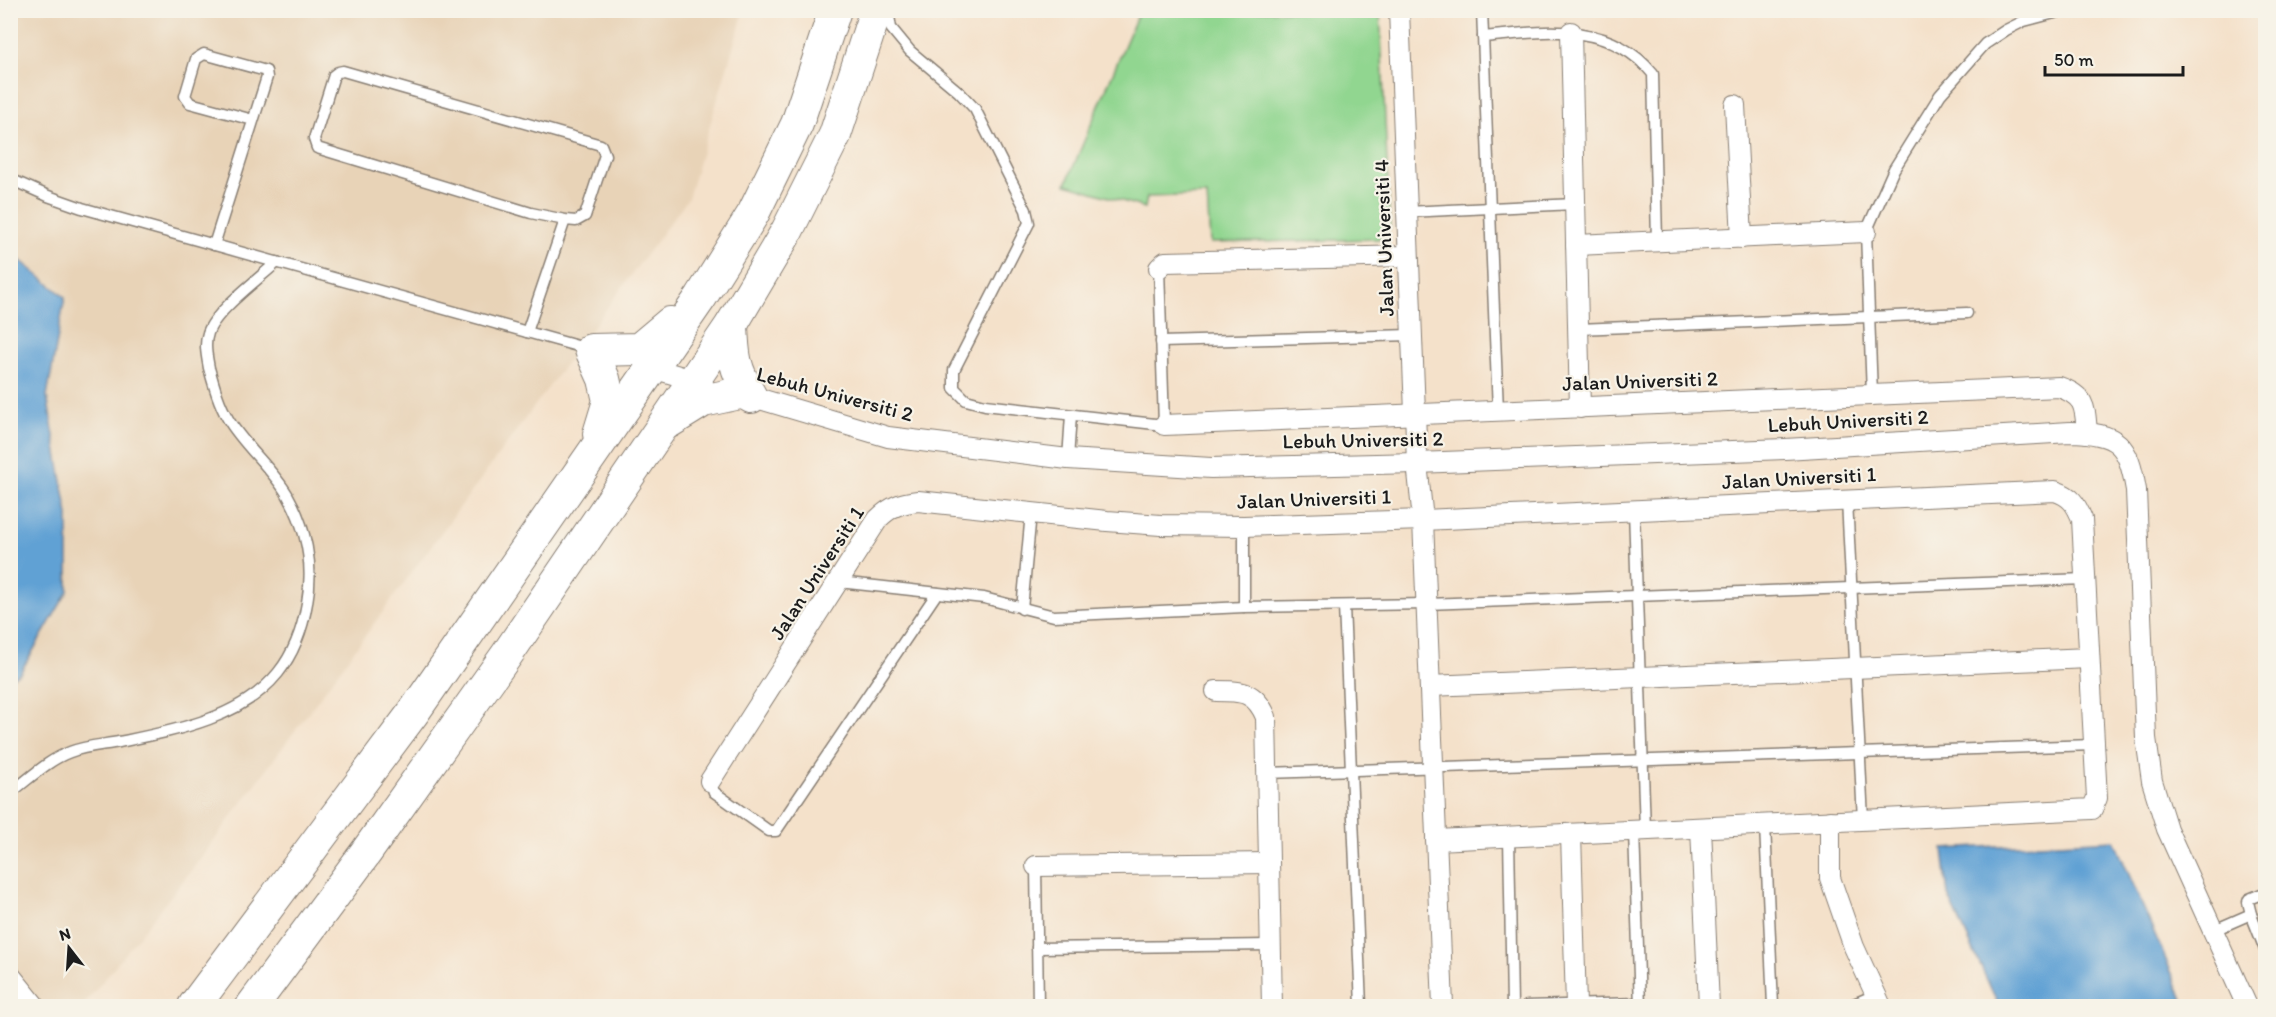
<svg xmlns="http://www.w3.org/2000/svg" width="2276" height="1017" font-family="Itim,sans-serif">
<rect width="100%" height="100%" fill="#f7f3e8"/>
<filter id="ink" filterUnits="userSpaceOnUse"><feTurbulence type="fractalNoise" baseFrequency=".0167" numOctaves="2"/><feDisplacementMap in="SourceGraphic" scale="12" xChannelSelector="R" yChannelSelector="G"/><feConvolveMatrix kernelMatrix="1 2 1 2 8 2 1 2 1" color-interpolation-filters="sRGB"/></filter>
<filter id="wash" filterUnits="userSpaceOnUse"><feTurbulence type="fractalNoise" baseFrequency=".008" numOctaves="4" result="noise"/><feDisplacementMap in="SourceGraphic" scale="24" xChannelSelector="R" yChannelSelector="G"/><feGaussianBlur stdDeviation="1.35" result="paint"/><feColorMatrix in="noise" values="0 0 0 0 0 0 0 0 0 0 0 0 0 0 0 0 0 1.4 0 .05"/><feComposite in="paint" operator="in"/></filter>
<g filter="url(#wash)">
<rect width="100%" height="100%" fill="#f4e1ca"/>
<polygon fill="#e8d3b7" points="10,11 744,11 688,198 201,858 83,1006 11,1006"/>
<polygon fill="#91d690" stroke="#567956" stroke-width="1.5" points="1139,11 1380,11 1390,228 1379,239 1210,243 1207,195 1147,197 1145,208 1066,184"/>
<g fill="#61a1d4" stroke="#3e5e78" stroke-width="1.5">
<polygon points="10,252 65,297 47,396 68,515 68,591 20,673 11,678"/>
<polygon points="2114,840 2186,1006 1999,1006 1948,895 1943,849"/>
</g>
</g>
<g filter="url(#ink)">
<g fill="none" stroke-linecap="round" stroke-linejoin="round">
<defs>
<g id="lane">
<polyline points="888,10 891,28 910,51 959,92 975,109 1026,210 1029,223 954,370 954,388 966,400 985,405 1164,425 1159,268"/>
<polyline points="1482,10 1498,411"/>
<path d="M1483 37C1544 31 1609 20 1653 74L1657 241"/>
<polyline points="10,179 48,196 82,208 588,349"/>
<polyline points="1407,212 1575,204"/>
<polyline points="214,245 267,77 266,71 204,54 196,59 185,96 190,103 253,120"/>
<polyline points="1578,329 1967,313"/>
<polyline points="527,332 565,220 531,213 317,148 314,139 334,75 338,72 343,71 601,145 605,155 585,216 576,221 565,220"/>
<polyline points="1161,342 1411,335"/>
<polyline points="1872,395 1866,232 1894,169 1940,95 1985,44 2006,30 2024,21 2066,10"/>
<polyline points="1068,459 1071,415"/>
<polyline points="1847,500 1863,820"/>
<polyline points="1634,510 1645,830"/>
<polyline points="839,582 984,598 1054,616 1244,607 1427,604 2085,579"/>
<polyline points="1344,606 1361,1006"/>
<polyline points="1244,607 1244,526"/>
<polyline points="1022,609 1031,513"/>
<polyline points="1267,773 2094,745"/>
<polyline points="710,781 714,792 769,831 776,831 937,593"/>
<path d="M10 793C29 779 48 760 70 752 85 746 103 745 119 742 173 731 241 719 278 673 294 653 303 627 307 603 314 565 306 527 287 494 271 467 244 446 228 419 219 404 214 386 209 368 207 357 204 344 208 333 215 311 259 279 277 262"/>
<polyline points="1765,825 1773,1006"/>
<polyline points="1634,831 1640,1006"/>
<polyline points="1509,837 1512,1006"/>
<polyline points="1036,866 1038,1006"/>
<polyline points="2251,914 2266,952"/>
<polyline points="2212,931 2251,914 2248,902 2249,899 2266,892"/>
<polyline points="1037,948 1271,945"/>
<polyline points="1527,1006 1640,1003"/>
<polyline points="1849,1006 1875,995"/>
</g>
<g id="street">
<polyline points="1399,10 1417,463 1423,520 1443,1006"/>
<polyline points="1571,32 1580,408"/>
<polyline points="1735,105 1742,238"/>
<polyline points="1576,245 1866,232"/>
<polyline points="1159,268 1165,262 1408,256"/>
<polyline points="652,368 703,383"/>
<path d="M740 393 888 437 1068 459 1211 468 1417 463 1785 449 2070 432C2119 433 2128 444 2136 490L2146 738 2152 781 2167 829 2247 1006"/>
<path d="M1164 425 2059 387C2086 396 2085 408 2087 433"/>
<polyline points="1430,686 2089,658"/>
<path d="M1216 691C1242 691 1255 691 1266 717L1272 1006"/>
<path d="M710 781 878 519C891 506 901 503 918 501L1107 521 1161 525 1244 526 1423 520 2055 491C2071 496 2076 504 2082 519L2097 798 2092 809 1436 840"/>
<polyline points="1830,821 1830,878 1854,947 1881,1006"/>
<polyline points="1701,828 1709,1006"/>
<polyline points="1571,834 1576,1006"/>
<polyline points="1036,866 1269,863"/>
<polyline points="10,975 35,1006"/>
</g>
<g id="primary">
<path d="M732 324C733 356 734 368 751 397"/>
<polyline points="669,422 703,401 740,393"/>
<polyline points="599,434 609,401 604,379 591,350 639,349 670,323"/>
<polyline points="194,1006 413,713 701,297 753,214 797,124 835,10"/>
<polyline points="252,1006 367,851 506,656 732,324 787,231 835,135 876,10"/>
</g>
</defs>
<use href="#lane" stroke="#887e73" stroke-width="13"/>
<use href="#street" stroke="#887e73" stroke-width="22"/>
<use href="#primary" stroke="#887e73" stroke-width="34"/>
<use href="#lane" stroke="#fff" stroke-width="10"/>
<use href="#street" stroke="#fff" stroke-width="20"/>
<use href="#primary" stroke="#fff" stroke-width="32"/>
</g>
</g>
<g text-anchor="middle" stroke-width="4.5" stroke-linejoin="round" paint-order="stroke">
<g font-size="21" fill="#1c1c1c" stroke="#f7f3e8">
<text transform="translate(1384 238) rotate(-92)" y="7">Jalan Universiti 4</text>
<text transform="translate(1640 381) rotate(-2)" y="7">Jalan Universiti 2</text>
<text transform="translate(835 394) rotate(15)" y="7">Lebuh Universiti 2</text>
<text transform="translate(1848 421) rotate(-3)" y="7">Lebuh Universiti 2</text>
<text transform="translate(1363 440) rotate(-1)" y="7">Lebuh Universiti 2</text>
<text transform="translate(1799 478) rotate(-3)" y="7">Jalan Universiti 1</text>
<text transform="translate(1314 499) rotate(-2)" y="7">Jalan Universiti 1</text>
<text transform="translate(817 573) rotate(-57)" y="7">Jalan Universiti 1</text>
</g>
</g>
<rect width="2276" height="1017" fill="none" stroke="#f7f3e8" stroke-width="36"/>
<g transform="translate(69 948) rotate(343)" stroke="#f7f3e8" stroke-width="4.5" paint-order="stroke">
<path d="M0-4.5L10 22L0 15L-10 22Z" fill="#1c1c1c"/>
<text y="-9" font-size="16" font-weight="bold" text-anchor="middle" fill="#1c1c1c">N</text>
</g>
<path d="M2045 66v9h138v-9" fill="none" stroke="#1c1c1c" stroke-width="3"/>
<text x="2054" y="66" font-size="18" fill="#1c1c1c" stroke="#f7f3e8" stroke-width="4.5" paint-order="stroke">50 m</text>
</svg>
